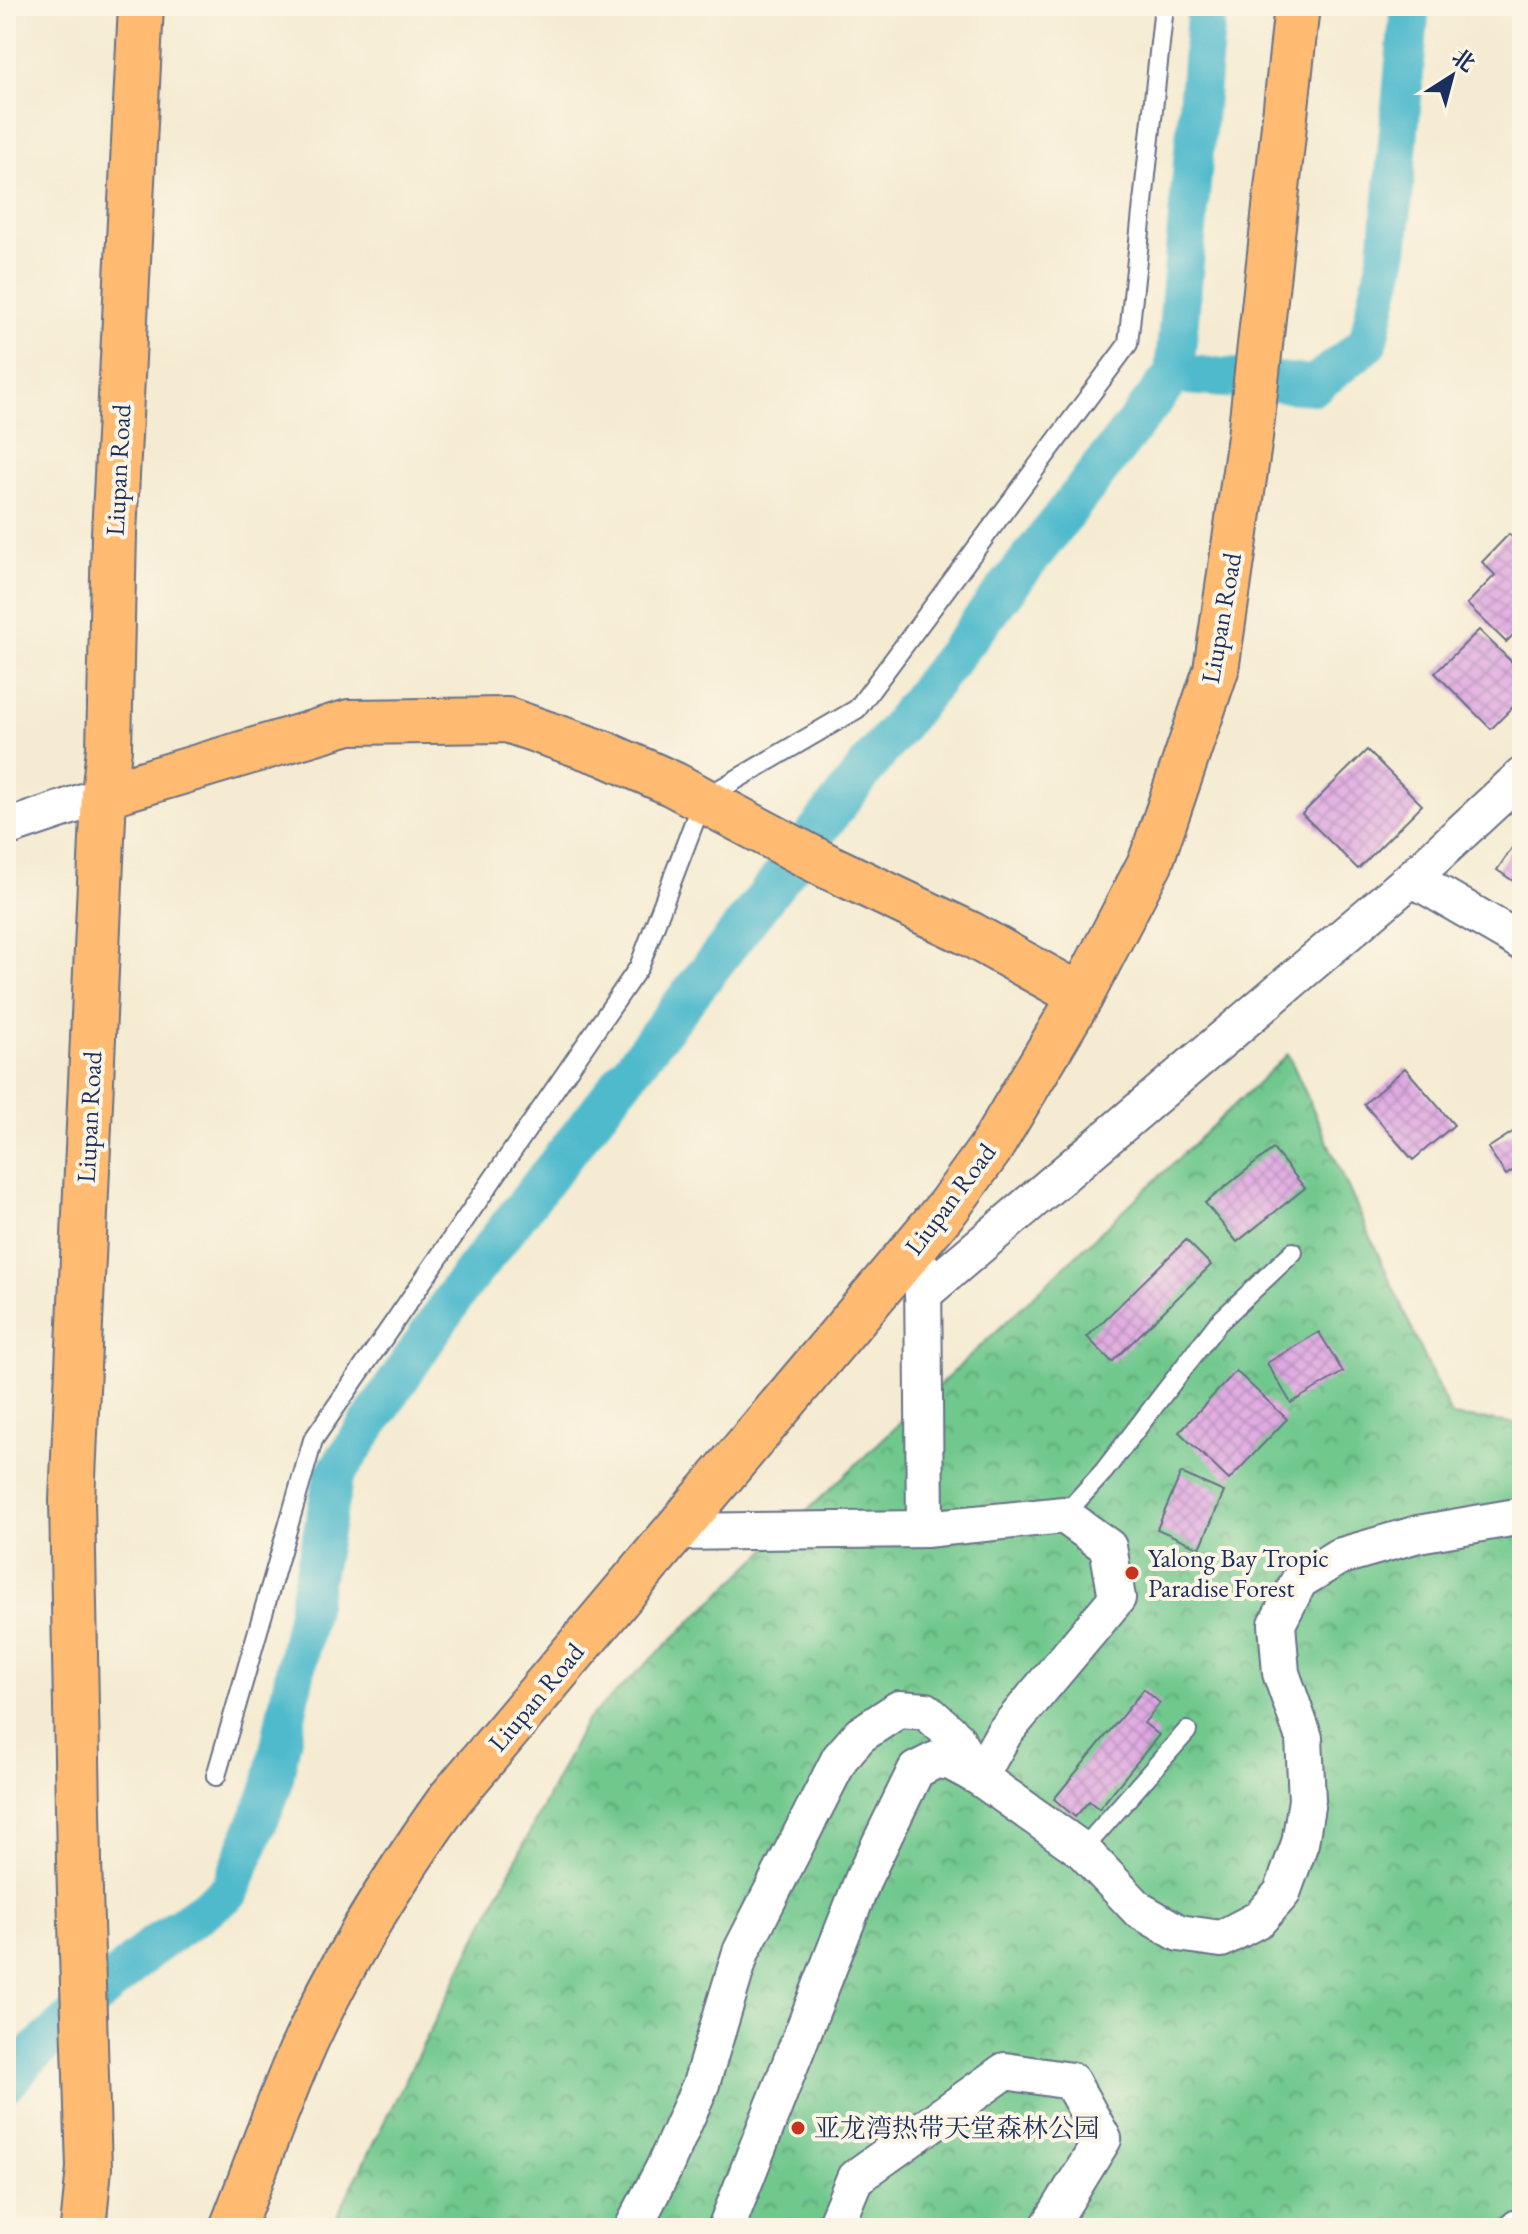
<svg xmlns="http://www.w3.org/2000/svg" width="1528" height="2234" font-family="'EB Garamond','Noto Serif SC',serif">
<defs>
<pattern id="park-crowns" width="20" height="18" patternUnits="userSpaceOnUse" patternTransform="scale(2)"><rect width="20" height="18" fill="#70c88d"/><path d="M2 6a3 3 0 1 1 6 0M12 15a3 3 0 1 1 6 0" fill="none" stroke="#5ba376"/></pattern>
<pattern id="building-cross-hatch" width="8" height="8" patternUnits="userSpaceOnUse" patternTransform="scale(2)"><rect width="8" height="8" fill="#dfa6e2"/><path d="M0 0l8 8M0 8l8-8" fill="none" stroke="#b488ba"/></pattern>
</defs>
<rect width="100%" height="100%" fill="#fcf5e5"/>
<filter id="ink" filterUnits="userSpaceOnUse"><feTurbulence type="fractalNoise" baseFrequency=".0125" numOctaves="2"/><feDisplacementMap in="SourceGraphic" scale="16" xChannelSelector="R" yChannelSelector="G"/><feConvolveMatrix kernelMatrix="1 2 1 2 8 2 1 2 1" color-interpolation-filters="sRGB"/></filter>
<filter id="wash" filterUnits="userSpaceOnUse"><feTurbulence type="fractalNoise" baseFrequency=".006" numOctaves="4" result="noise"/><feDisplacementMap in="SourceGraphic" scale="32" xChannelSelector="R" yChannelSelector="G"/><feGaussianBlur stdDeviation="1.8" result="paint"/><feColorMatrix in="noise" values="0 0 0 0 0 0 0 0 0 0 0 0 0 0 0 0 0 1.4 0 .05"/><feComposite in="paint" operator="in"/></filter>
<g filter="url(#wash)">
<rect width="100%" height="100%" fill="#f5ebd2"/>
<polygon fill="url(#park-crowns)" stroke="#467c76" stroke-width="2" points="1288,1054 1451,1416 1522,1424 1522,2228 331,2228 585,1722"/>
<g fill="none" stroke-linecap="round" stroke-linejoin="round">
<g stroke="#50bacc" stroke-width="40">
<polyline points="1174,374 1314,385 1368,343 1388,254 1410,6"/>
<polyline points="6,2083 25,2061 148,1950 230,1891 272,1787 334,1476 458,1291 1174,374 1207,6"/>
</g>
</g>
<g id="blocks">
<g fill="url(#building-cross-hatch)">
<polygon points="1509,534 1522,546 1522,626 1506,642 1467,604 1495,575 1482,562"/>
<polygon points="1479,630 1522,672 1522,698 1491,729 1435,673"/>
<polygon points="1367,750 1422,805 1358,869 1302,814"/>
<polygon points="1522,833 1522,887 1497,870"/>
<polygon points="1405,1068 1454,1125 1413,1160 1364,1104"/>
<polygon points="1522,1126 1522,1164 1506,1175 1488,1148"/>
<polygon points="1273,1149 1305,1188 1237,1242 1205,1203"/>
<polygon points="1186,1240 1211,1265 1112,1362 1087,1337"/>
<polygon points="1319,1332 1343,1372 1291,1403 1267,1363"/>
<polygon points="1236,1371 1287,1419 1229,1480 1179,1432"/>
<polygon points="1181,1473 1224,1492 1200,1548 1157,1529"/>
<polygon points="1144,1689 1160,1703 1144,1723 1159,1735 1099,1809 1089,1801 1075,1817 1054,1799"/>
</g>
</g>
</g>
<g filter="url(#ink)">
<use href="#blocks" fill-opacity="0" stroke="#677187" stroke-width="2"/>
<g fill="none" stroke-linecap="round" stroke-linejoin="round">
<defs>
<g id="service">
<polyline points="1064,1515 1104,1471 1218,1323 1293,1252"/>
<polyline points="216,1776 313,1440 639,967 703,799 857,709 1128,344 1164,6"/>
<polyline points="1082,1850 1187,1731"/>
</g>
<g id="minor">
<polyline points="6,828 104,795"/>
<polyline points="1412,878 1522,942"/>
<polyline points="923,1294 1412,878 1522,776"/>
<polyline points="925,1529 1064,1515 1108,1547 1117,1598 1004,1733 979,1777"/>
<polyline points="674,1532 925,1529 923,1269"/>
<polyline points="633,2228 664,2168 701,2084 741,1952 840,1758 860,1735 899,1709 926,1711 956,1738 973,1774"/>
<polyline points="726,2228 864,1877 916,1770 936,1760 951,1762 979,1777 1082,1850 1139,1910 1179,1933 1221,1939 1259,1919 1282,1893 1300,1843 1307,1800 1304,1738 1281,1673 1277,1624 1299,1581 1338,1557 1418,1534 1522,1516"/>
<polyline points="834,2228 855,2178 1005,2071 1071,2081 1103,2139 1048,2228"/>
<polyline points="1518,2228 1522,2227"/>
</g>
<g id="primary">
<polyline points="104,795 349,722 507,720 603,753 673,784 829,867 970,934 1081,996"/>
<polyline points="83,2228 89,2168 79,1861 72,1500 104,795 109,748 114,534 141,6"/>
<path d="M232 2228C253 2175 272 2121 294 2068 334 1972 390 1883 450 1799L948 1207 990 1149 1081 996 1151 861 1216 670 1250 437 1297 6"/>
</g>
</defs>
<use href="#service" stroke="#677187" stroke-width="22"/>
<use href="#minor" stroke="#677187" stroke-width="40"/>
<use href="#primary" stroke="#677187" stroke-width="48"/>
<use href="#service" stroke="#fff" stroke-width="18"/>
<use href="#minor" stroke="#fff" stroke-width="36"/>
<use href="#primary" stroke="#ffbb71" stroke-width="44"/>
</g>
</g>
<g fill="#c8321e" stroke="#fcf5e5" stroke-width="3">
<circle cx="1132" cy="1573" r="8"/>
<circle cx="798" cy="2128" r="8"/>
</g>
<g text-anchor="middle" stroke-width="8" stroke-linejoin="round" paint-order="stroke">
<g font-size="26" fill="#1b2f5e" stroke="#fcf5e5">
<text transform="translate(118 470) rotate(-87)" y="9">Liupan Road</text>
<text transform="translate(1221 618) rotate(-80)" y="9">Liupan Road</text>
<text transform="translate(89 1117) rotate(-87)" y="9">Liupan Road</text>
<text transform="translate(950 1199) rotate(-53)" y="9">Liupan Road</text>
<text transform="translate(536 1697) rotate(-50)" y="9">Liupan Road</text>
</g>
<g font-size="26" fill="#1b2f5e" stroke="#fcf5e5" text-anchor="start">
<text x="1148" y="1567">Yalong Bay Tropic<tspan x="1148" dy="30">Paradise Forest</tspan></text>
<text x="814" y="2137">亚龙湾热带天堂森林公园</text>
</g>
</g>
<rect width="1528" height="2234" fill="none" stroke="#fcf5e5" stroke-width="32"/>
<g transform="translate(1452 76) rotate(36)" stroke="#fcf5e5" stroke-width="6" paint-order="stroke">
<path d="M0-6L14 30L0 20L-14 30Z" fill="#1b2f5e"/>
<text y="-12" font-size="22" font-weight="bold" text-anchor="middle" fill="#1b2f5e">北</text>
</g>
</svg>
